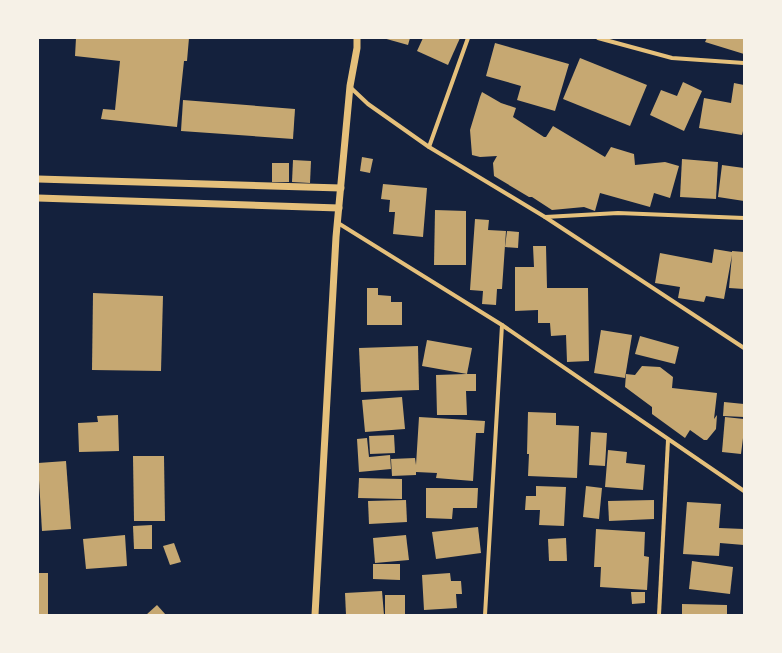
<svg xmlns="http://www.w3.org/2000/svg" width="782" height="653" font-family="'Exo 2',sans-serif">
<rect width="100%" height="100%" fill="#14213d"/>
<g fill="#c6a872">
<polygon points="76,38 117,38 129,39 129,38 189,38 187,61 184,61 177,127 101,119 103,109 115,110 120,61 75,56"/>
<polygon points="383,38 410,38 408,45"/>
<polygon points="423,38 460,38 448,65 417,51"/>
<polygon points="707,38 744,38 744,54 705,42"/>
<polygon points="495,43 569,64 555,111 517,100 521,86 486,76"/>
<polygon points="580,58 647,85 630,126 563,99"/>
<polygon points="683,82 702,91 684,131 650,115 661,90 677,96"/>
<polygon points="734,83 744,85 744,131 743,131 742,135 699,128 704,98 731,103"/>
<polygon points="482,92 501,103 516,108 513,117 544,137 546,137 553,126 605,157 611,147 634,154 635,165 665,162 679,166 670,198 654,193 650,207 600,193 595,211 584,207 552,210 532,197 529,197 494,176 493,163 497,156 480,157 472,155 470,130 480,97"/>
<polygon points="183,100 295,109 293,139 181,131"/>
<polygon points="362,157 373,159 370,173 360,171"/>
<polygon points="682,159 718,162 716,199 680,197"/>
<polygon points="293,160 311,161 310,183 292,182"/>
<rect x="272" y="163" width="17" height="19"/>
<polygon points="722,165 744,168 744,201 718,197"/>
<polygon points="383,184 427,188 423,237 393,234 395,212 389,212 390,200 381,199"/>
<polygon points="435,210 466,211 466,265 434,265"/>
<polygon points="475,219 489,220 488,230 506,231 502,289 497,289 496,305 482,304 483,291 470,290"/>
<polygon points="507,231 519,232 518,248 505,247"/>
<polygon points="533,246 546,246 547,288 588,288 589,361 567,362 566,335 551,336 550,323 538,323 538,310 515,311 515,267 534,267"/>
<polygon points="714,249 732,252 732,251 744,252 744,289 729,288 732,255 724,299 706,296 704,302 678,298 680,287 655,283 660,253 712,263"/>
<polygon points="367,288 378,288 378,295 391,296 391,302 402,302 402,325 367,325"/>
<polygon points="93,293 163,296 161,371 92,370"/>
<polygon points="601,330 632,335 625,378 594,373"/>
<polygon points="640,336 679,347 675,364 635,354"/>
<polygon points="427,340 472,348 467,374 422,366"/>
<polygon points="418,346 419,390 361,392 359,348"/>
<polygon points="642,366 660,367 673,377 672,388 717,393 714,419 717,415 716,429 707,440 704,440 690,430 685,438 652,414 652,407 625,387 626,374 635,375"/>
<polygon points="466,374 476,374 476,391 466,391 467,415 437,415 436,375"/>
<polygon points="402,397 405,429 365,432 362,400"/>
<polygon points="724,402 744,404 744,417 723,416"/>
<polygon points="528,412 556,413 556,425 579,426 577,478 528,476 529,454 527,454"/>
<polygon points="118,415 119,451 79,452 78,423 98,422 97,416"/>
<polygon points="419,417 485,421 484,433 476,433 473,481 436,478 437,473 416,472 416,475 392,476 391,459 415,458 416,465"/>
<polygon points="725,417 744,419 744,430 741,454 722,452"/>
<polygon points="591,432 607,433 605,466 589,465"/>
<polygon points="394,435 395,453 370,454 369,436"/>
<polygon points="367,438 369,457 390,455 391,469 359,472 357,439"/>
<polygon points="608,450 627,452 626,463 645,465 643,490 605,487"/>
<polygon points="133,456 164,456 165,521 134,521"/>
<polygon points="66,461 71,529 42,531 38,463"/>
<polygon points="359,478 402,479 402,499 358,498"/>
<polygon points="536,486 566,487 564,526 539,525 540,510 525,510 526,496 536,496"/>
<polygon points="586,486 602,488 599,519 583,517"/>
<polygon points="426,488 478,488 477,508 453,508 452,519 426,518"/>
<polygon points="406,500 407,522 369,524 368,501"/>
<polygon points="654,500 654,519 609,521 608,501"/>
<polygon points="687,502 721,504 719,528 744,529 744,545 720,543 719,556 683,554"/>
<polygon points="152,525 152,549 134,549 133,526"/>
<polygon points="478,527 481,553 436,559 432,532"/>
<polygon points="596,529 645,532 644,556 649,557 647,590 600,587 601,567 594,567"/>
<polygon points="125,535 127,566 86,569 83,539"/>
<polygon points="406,535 409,560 375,563 373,538"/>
<polygon points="566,538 567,561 549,561 548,539"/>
<polygon points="174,543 181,562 170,565 163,546"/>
<polygon points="692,561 733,567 730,594 689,589"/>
<polygon points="373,564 400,564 400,580 373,579"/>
<rect x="38" y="573" width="10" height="42"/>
<polygon points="450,573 451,581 461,581 462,594 456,594 457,608 424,610 422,575"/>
<polygon points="382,591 384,615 346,615 345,593"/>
<polygon points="631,592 645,592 645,603 632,604"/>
<polygon points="385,595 405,595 405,614 411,614 411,615 385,615"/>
<polygon points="682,604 727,605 727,615 682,615"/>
<polygon points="157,605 166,615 146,615"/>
</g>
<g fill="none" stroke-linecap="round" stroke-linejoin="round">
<g stroke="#e5c07b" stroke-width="4">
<polyline points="598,38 672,58 744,63"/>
<polyline points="350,87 368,104 429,147 545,217 744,348"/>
<polyline points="429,147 468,38"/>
<polyline points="545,217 618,213 744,218"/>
<polyline points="338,223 502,325 744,491"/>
<polyline points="485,615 502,325"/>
<polyline points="659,615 668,440"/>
</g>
<g stroke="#e5c07b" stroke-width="7">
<polyline points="38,179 341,188"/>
<polyline points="38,198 339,208"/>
<polyline points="315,615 336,237 350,86 357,48 357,38"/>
</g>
</g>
<rect width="782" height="653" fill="none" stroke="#f6f1e7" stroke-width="78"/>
</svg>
